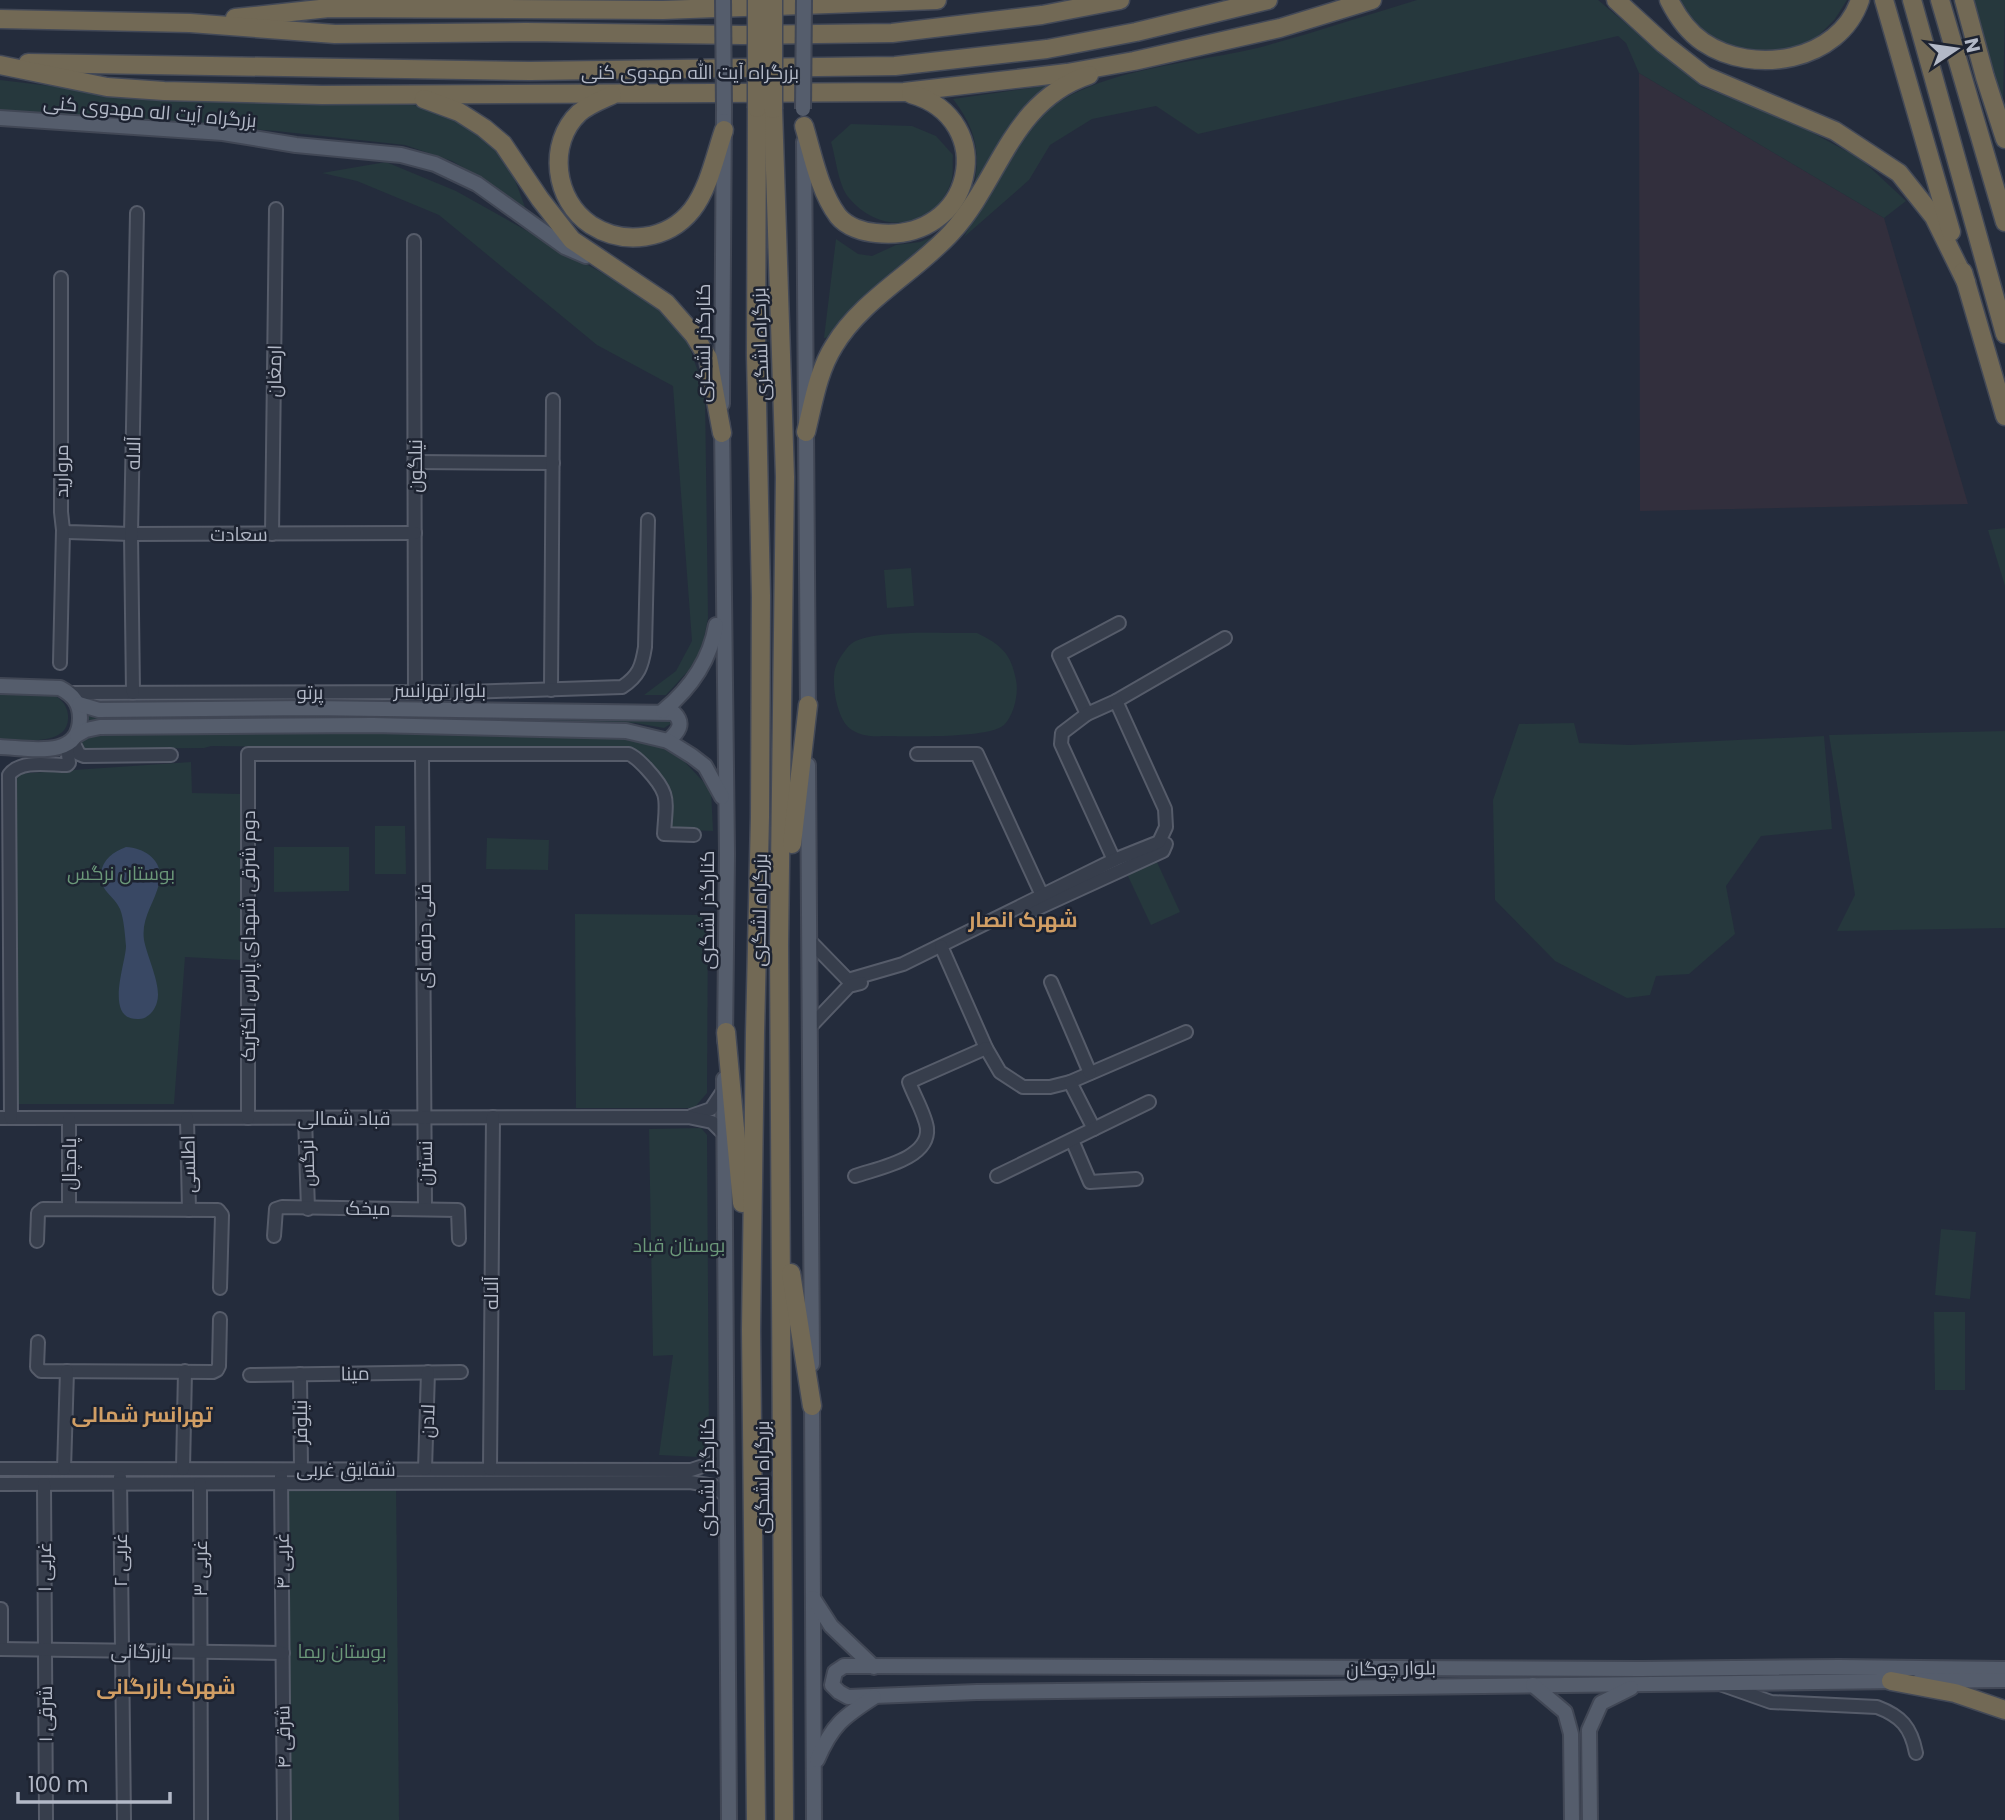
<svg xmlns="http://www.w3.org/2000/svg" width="2005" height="1820" font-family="Poppins,Cairo,sans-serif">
<rect width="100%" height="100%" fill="#242c3c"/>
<polygon fill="#322f3d" points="1639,73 1884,218 1968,504 1640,511"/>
<g fill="#26383d">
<path d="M1417 0H1598L1702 87 1791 121 1861 159 1906 201 1884 218 1639 73 1626 43 1618 36 1198 134 1156 106 1092 119 1050 145 1029 180 964 237C987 195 1007 145 1044 113 1099 67 1196 64 1265 46 1316 32 1367 15 1417 0Z"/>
<polygon points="1672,0 1847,0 1835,19 1814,40 1797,48 1762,56 1709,41"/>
<polygon points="1973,0 2005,0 2003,108"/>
<path d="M0 80 127 95 402 103C441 108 488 129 508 166 516 180 521 197 527 212L496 187 452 161 405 145 276 131 0 110Z"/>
<path d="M1059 84 973 192C981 154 977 130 953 99Z"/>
<path d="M851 124 912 126 936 136 953 155C952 163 954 174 951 182 935 230 880 236 849 198 838 185 836 158 831 142Z"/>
<polygon points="386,162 456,191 654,302 688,343 705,392 708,618 700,658 666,695 644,695 676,671 692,641 673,386 597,345 439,215 357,181 322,173"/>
<polygon points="942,233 832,337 824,338 836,239 858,254 872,256 896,245 920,242"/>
<polygon points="2005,528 2005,586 1988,530"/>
<polygon points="911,568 914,606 887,608 884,570"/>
<path d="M977 633C1001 645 1011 653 1016 680 1019 693 1014 715 1004 725 988 739 907 736 883 736 873 737 861 736 852 730 837 722 830 681 836 666 838 660 846 648 851 644 870 628 951 634 977 633Z"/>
<path d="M0 692 52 694C60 698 67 704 68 715 71 748 21 739 0 740Z"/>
<polygon points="91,713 664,718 671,720 672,723 664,728 636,723 498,721 92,721 86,718"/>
<polygon points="1574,723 1579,743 1630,745 1824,736 1832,829 1761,836 1726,886 1735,934 1689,974 1656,976 1650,995 1627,998 1555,961 1495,900 1493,800 1519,724"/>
<polygon points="264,731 637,734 683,760 711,790 713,831 666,829 667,794 639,756 504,749 211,746 204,748 83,749 80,744 83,739 96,732"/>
<polygon points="2005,731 2005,928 1837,931 1855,895 1829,735"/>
<polygon points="191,762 192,793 241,794 241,960 185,957 174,1104 17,1104 18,986 13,779 15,774"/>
<polygon points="375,826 405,826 406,874 375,874"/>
<polygon points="487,838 549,840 548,870 486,869"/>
<polygon points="274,847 349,847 349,891 274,892"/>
<polygon points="1156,860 1180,912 1151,925 1127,874"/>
<polygon points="575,914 708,915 707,1093 694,1108 576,1108"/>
<polygon points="701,1128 707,1135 709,1449 699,1457 659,1455 673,1355 653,1356 649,1129"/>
<polygon points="1941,1229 1976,1232 1970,1299 1935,1295"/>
<polygon points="1934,1312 1965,1312 1965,1390 1935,1390"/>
<polygon points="286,1480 396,1481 399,1820 288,1820"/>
</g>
<path fill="#394864" d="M126 847C146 848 165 862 159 884 154 904 141 918 144 940 147 957 162 986 157 1002 155 1010 148 1019 139 1019 103 1021 126 963 126 946 125 935 124 919 120 909 114 895 99 891 101 873 103 859 113 852 126 847Z"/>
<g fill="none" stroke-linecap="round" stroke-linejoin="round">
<defs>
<g id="minor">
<polyline points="414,241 415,692"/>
<polyline points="415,462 553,463"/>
<polyline points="63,530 68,532 131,534 415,533"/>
<polyline points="272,534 276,209"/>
<polyline points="60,663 63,530 61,512 61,278"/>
<polyline points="551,690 553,400"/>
<path d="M69 693 467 692 622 687C639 676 642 666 645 647L648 520"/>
<polyline points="133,693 131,534 137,213"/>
<polyline points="1087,714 1059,655 1119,623"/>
<polyline points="73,742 79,754 84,756 171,755"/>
<polyline points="422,754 425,1208"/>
<polyline points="917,754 977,754 1046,904"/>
<polyline points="1114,860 1061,744 1062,733 1087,714 1116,701 1225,638"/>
<polyline points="1032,911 1163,851 1166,844 1159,842"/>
<polyline points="809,940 848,980 903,964 1114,860 1159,842 1166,827 1165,809 1116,701"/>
<polyline points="941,946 986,1048 1000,1072 1023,1087 1050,1087 1070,1082 1186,1032"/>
<polyline points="1051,982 1090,1073"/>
<polyline points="810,1027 849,986 861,983"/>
<polyline points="1070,1082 1094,1129"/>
<polyline points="691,1116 711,1109 723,1091"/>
<polyline points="0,1118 688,1117 712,1122 723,1133"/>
<path d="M11 1118 9 775C21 759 49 765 67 765L69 763 67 745"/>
<polyline points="187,1118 189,1210"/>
<path d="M248 1118V754H629C636 757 640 762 646 768 671 795 666 799 664 834L694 835"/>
<polyline points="305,1118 308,1209"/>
<polyline points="1072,1140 1090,1182 1136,1179"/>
<path d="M855 1176C878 1168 930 1159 927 1128 925 1114 914 1096 909 1082L986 1048"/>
<polyline points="997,1176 1149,1102"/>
<polyline points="69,1209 69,1119"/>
<polyline points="274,1236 276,1209 282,1207 458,1210 459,1239"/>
<polyline points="37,1241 38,1213 43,1209 218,1210 222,1215 220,1288"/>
<polyline points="38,1342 37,1367 41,1371 213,1372 217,1370 219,1366 220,1319"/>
<polyline points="300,1374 301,1469"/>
<polyline points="250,1375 461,1372"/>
<polyline points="0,1469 691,1470 715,1462 727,1441"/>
<polyline points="64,1469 67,1371"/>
<polyline points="183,1469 185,1371"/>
<polyline points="425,1469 428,1372"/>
<polyline points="490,1469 493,1117"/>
<polyline points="281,1476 284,1820"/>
<polyline points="120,1477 124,1820"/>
<polyline points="0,1484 690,1482 714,1486 725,1495"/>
<polyline points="44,1484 46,1820"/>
<polyline points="200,1484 201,1820"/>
<polyline points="1,1609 1,1649"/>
<polyline points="0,1649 283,1653"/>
<path d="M1720 1684 1771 1702 1877 1707C1901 1716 1911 1727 1916 1753"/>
</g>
<g id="major">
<polyline points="0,118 223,133 296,145 401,155 435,164 477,184 565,247 586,256"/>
<polyline points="804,142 808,713"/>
<polyline points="722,404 724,108"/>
<polyline points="722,424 727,854 725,1041"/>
<path d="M0 686 60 688C73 695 80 703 80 718 80 760 29 748 0 747"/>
<path d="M79 704 99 710 310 708 674 713C685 724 678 732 668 741"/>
<path d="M663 711C691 688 710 661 716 625"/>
<polyline points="77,735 86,730 100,727 373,725 626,731 668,741 692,756 705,766 722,797"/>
<polyline points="808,765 812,1364"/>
<polyline points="724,1079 729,1820"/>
<polyline points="812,1398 814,1820"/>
<polyline points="813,1598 831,1626 874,1667"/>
<polyline points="1899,1681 977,1692 848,1697 839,1692 832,1685 835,1672 844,1666 857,1666 1641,1669 1839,1667 2005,1669"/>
<polyline points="1919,1681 2005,1680"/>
<polyline points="1533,1685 1565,1712 1571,1734 1572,1820"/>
<path d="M817 1760C832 1725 843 1717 874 1697"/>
<polyline points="1590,1820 1589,1730 1601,1703 1631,1688"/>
</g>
<g id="highway">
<polyline points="1616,0 1664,44 1705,76 1835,131 1899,173 1934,217 1966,282"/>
<path d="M1669 0C1677 16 1688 32 1703 42 1753 76 1839 62 1860 0"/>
<polyline points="1884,0 1951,232"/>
<polyline points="1912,0 2005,334"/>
<polyline points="1940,0 2005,222"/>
<polyline points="1964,0 1985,77 2005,139"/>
<polyline points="235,18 329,8 663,10 937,0"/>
<polyline points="0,19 190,23 335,34 526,32 742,35 892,33 1042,15 1120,0"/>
<polyline points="28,63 530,71 895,66 1047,49 1136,32 1268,0"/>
<polyline points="0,65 107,87 164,91 322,95 904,92 1067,73 1134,61 1280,28 1372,0"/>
<path d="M612 95C601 100 588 105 579 113 547 143 554 201 591 225 624 246 668 240 692 210 709 188 715 156 724 130"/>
<polyline points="424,99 459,112 484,128 503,144 540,199 572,240 666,303 694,335 708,358 722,433"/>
<polyline points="773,109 785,477 779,945 784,1820"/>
<path d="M804 126C813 156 819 190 838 216 847 227 863 232 876 233 975 244 1000 119 911 94"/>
<polyline points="1963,272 2005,416"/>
<path d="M806 432C813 404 818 371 834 346 862 299 916 272 952 232 1001 178 1011 101 1089 75"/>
<polyline points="792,844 808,705"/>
<polyline points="726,1032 742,1203"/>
<polyline points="791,1273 812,1406"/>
<polyline points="1891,1681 1955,1693 2005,1710"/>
<polyline points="756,1820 751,1330 755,1033 760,817 761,596 756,356 757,108"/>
</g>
</defs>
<use href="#minor" stroke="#565c6a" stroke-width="16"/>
<use href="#major" stroke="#414755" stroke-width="18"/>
<use href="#highway" stroke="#434957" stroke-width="21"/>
<use href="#minor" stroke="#373e4c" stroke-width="12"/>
<use href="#major" stroke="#555d6c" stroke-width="14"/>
<use href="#highway" stroke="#726955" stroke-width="18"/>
<defs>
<g id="major-bridge">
<polyline points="723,0 724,108"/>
<polyline points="803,109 804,0"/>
</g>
<g id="highway-bridge">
<polyline points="757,0 757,108"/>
<polyline points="773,0 773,109"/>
</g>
</defs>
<use href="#major-bridge" stroke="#414755" stroke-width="18" stroke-linecap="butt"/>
<use href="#highway-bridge" stroke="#434957" stroke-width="21" stroke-linecap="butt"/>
<use href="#major-bridge" stroke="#555d6c" stroke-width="14"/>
<use href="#highway-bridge" stroke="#726955" stroke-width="18"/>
</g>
<g text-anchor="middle" stroke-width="5" stroke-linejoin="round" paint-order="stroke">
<g font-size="19" fill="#b3b9c7" stroke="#1d2331">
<text x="690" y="79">بزرگراه آیت الله مهدوی کنی</text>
<text transform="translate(150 111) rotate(5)" y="7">بزرگراه آیت اله مهدوی کنی</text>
<text transform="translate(703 343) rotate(-90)" y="7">کنارگذر لشگری</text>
<text transform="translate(760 344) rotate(-92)" y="7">بزرگراه لشگری</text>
<text transform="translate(274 371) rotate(-89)" y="7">ارمغان</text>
<text transform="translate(133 453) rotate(-89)" y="7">آلاله</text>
<text transform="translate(415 466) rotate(-90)" y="7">نیلگون</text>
<text transform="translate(61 471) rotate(-90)" y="7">مروارید</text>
<text x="239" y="541">سعادت</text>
<text x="440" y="697">بلوار تهرانسر</text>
<text x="310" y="699">پرتو</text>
<text transform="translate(707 910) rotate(-90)" y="7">کنارگذر لشگری</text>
<text transform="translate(759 910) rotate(-89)" y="7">بزرگراه لشگری</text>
<text transform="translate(248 936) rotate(-90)" y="7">دوم شرقی شهدای پارس الکتریک</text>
<text transform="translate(424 936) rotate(-90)" y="7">فنی حرفه ای</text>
<text x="344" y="1125">قباد شمالی</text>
<text transform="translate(307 1163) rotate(-92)" y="7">نرگس</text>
<text transform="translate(425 1163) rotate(-90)" y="7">نسترن</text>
<text transform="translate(69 1164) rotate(-90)" y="7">پامچال</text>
<text transform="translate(188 1164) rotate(-91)" y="7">اطلسی</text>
<text x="368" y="1215">میخک</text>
<text transform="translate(491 1293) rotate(-90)" y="7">آلاله</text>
<text transform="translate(355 1373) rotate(-1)" y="7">مینا</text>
<text transform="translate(427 1421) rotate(-88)" y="7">لادن</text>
<text transform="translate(300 1422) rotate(-90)" y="7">نیلوفر</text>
<text x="346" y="1476">شقایق غربی</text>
<text transform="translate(707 1477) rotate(-90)" y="7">کنارگذر لشگری</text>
<text transform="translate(762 1477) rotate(-90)" y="7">بزرگراه لشگری</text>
<text transform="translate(120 1560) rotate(-90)" y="7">۲ غربی</text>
<text transform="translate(282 1561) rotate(-91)" y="7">۴ غربی</text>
<text transform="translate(44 1567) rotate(-90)" y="7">۱ غربی</text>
<text transform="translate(200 1568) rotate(-90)" y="7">۳ غربی</text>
<text transform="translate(141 1651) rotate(1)" y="7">بازرگانی</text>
<text transform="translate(1391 1668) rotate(-1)" y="7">بلوار چوگان</text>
<text transform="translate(45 1714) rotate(-90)" y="7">۱ شرقی</text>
<text transform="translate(283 1737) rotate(-91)" y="7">۴ شرقی</text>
</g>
<g font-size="19" fill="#6b9879" stroke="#1d2331">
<text x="121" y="880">بوستان نرگس</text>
<text x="679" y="1252">بوستان قباد</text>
<text x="342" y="1658">بوستان ریما</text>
</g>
<g font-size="21" font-weight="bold" fill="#d19e64" stroke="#1d2331">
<text x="1023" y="927">شهرک انصار</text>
<text x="142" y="1422">تهرانسر شمالی</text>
<text x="166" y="1694">شهرک بازرگانی</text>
</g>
</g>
<g transform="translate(1956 49) rotate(77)" stroke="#1d2331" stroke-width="5" paint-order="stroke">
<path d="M0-5L12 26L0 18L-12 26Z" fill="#b3b9c7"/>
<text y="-10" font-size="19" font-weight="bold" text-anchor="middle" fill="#b3b9c7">N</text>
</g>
<path d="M18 1792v10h152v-10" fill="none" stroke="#b3b9c7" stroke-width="3.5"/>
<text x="28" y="1792" font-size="21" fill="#b3b9c7" stroke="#1d2331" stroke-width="5" paint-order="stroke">100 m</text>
</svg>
